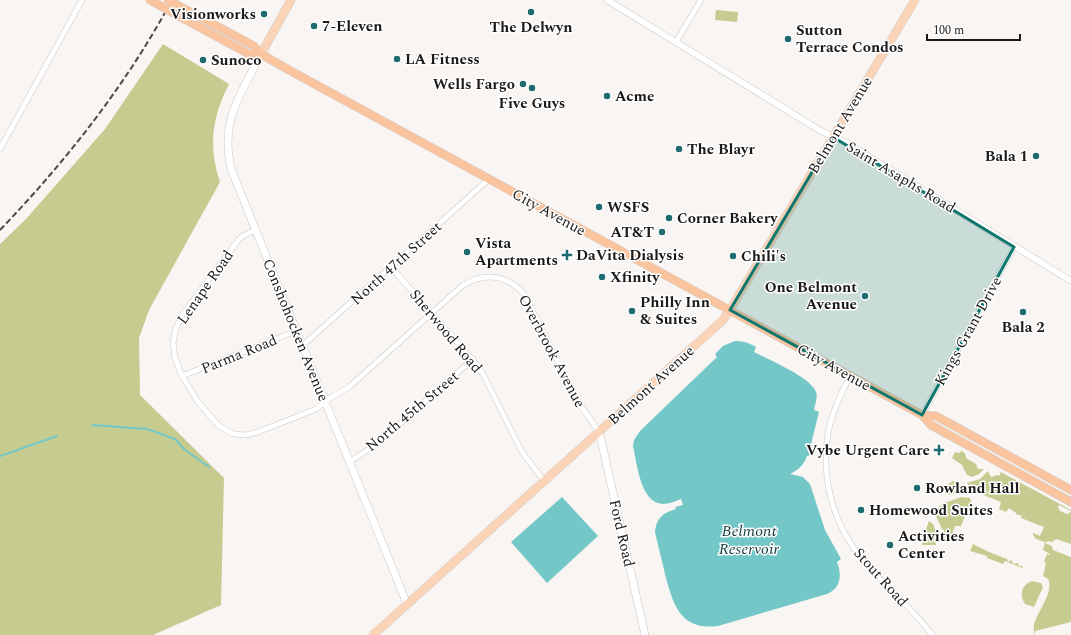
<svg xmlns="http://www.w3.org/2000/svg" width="1071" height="635" font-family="Spectral,serif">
<rect width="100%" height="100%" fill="#f9f5f2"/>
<g fill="#c6cc8f">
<polygon points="716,10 738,12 737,22 715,20"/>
<path d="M163 44 229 84C212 117 208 147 220 182L149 310 139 338 140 395 224 478 221 605 153 635H0V244L26 219 105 129Z"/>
<polygon points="961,451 965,453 966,458 976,464 978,469 984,469 979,474 972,477 967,475 962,465 952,458 955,452 960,453"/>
<path d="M988 471 991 477 997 475 999 476 1001 472 1071 510V511L1059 505 1058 507 1060 511 1067 514 1071 512V544L1056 539 1052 542 1048 541 1045 543 1052 546 1053 550 1071 557V622L1035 631 1034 635C1034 630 1033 624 1036 619 1040 609 1054 590 1048 579L1043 576 1046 563 1044 562 1047 554 1049 555 1050 554 1043 550 1045 542 1036 539 1033 535V533L1040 536 1044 527 1021 518 1022 516 1016 514V513L1009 508 1006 512 999 509 1001 502 981 494 982 490 977 488 976 492 971 489 967 483 980 479Z"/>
<path d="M953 481 959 482 961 488 958 493 950 495 946 493C943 487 948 484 953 481Z"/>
<polygon points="961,497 970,498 971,501 961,526 955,526 951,537 944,539 943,535 945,533 944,534 944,530 942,529 934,512 942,504"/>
<polygon points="929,521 933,524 938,536 936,540 936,545 922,545 923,537"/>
<polygon points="973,544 989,552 1007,559 1008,562 1011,560 1014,564 1018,563 1019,566 1023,566 1022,568 1005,561 1003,564 987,558 987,556 970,551"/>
<path d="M1032 581 1041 583 1043 587 1034 607 1025 604C1019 595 1021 585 1032 581Z"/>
</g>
<g fill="#73c7c7">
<path d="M735 341C743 341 749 343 756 347L754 352C769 360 811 377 816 392 818 398 815 404 814 410L819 412 812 440 811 455 807 456C804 465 798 470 790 474L803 477 810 484 825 530 841 559 837 562C842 575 841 588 827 594L718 626C680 631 673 604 665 574 662 560 658 546 655 532 656 518 663 513 676 509L675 507 683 505 681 499C676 501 669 504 663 504 640 503 637 463 633 446L634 440 640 431 717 357 715 354 723 346Z"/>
<polygon points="562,497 598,536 547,583 511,542"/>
</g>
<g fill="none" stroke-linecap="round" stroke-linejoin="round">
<g stroke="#73c7c7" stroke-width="2">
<polyline points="92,425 147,429 175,439 185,450 209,467"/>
<polyline points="0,456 57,436"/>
</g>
<defs>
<g id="minor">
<polyline points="676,42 701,0"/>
<polyline points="0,149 82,0"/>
<path d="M255 230 243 236 239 239 183 314 176 328 173 343 175 358 182 376 198 402 218 425 233 434 246 435 258 432 316 409 330 398 349 387 462 286C484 272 506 274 524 294L579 403 599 432"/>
<polyline points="391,267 476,364 483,374 522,452 544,481"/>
<polyline points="302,346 489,179"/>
<polyline points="182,376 296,331"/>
<path d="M850 376C842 391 835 407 830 424 819 471 831 524 864 561 885 587 913 608 932 635"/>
<polyline points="922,415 1014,247"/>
<polyline points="349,462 377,444 473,359"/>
</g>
<polyline id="tertiary" points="607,0 821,131 847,143 1071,281"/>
<g id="secondary">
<path d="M261 54C240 96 220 120 231 169L407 604"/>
<polyline points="599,432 602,444 645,635"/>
</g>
<g id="primary">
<polyline points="261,54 291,0"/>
<polyline points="373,635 722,321 730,310 915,0"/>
</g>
<g id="trunk">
<polyline points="150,0 161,6"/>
<polyline points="181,7 254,46 261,54 289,70 922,415 931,425 1071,502"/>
<polyline points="177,15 249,54 261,54"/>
<polyline points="922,415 936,416 1071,490"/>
</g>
</defs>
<use href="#minor" stroke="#cbc8c5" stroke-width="6"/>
<use href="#tertiary" stroke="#cbc8c5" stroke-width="7"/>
<use href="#secondary" stroke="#cbc8c5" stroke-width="8"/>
<use href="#primary" stroke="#d2d1d1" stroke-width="9"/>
<use href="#trunk" stroke="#d2d1d1" stroke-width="9"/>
<use href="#minor" stroke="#fff" stroke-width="5"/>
<use href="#tertiary" stroke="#fff" stroke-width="6"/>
<use href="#secondary" stroke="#fff" stroke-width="7"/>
<use href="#primary" stroke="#fbd3b6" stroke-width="8"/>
<use href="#trunk" stroke="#fac49e" stroke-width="8"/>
<path stroke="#4c4948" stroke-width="2" stroke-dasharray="6 3" stroke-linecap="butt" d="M0 230C67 160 126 85 172 0"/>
<defs>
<g id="trunk-bridge">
<polyline points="168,0 181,7"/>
<polyline points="161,6 177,15"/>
</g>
</defs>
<use href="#trunk-bridge" stroke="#d2d1d1" stroke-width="9" stroke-linecap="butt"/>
<use href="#trunk-bridge" stroke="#fac49e" stroke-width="8"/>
</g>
<path fill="#0f766e" fill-opacity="0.2" stroke="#0f766e" stroke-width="3" stroke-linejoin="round" d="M833 137 1014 247 922 415 730 310Z"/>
<g fill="#1e6a6f" stroke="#fff" stroke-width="1.5">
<circle cx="531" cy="12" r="4"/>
<circle cx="264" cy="14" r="4"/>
<circle cx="314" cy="26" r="4"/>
<circle cx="788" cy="39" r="4"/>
<circle cx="397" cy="59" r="4"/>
<circle cx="203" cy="60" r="4"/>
<circle cx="523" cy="84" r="4"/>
<circle cx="532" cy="88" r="4"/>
<circle cx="607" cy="96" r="4"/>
<circle cx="679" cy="149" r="4"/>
<circle cx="1036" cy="156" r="4"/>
<circle cx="599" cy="207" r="4"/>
<circle cx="669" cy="218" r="4"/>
<circle cx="662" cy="232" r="4"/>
<circle cx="467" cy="252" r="4"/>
<path d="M565 249h4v4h4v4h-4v4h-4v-4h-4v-4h4z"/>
<circle cx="733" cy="256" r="4"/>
<circle cx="602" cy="277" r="4"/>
<circle cx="865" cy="296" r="4"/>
<circle cx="632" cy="311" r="4"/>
<circle cx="1023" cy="312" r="4"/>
<path d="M937 444h4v4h4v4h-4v4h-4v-4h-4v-4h4z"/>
<circle cx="917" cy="488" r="4"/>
<circle cx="861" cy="510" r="4"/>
<circle cx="890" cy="545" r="4"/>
</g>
<g text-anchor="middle" stroke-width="3" stroke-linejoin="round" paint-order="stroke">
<g font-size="15" font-weight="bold" fill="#1c1a19" stroke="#fff" text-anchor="start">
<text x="256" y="19" text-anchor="end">Visionworks</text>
<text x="322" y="31">7-Eleven</text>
<text x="531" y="32" text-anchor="middle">The Delwyn</text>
<text x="796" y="35">Sutton<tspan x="796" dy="17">Terrace Condos</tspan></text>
<text x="405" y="64">LA Fitness</text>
<text x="211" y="65">Sunoco</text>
<text x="515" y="89" text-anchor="end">Wells Fargo</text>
<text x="615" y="101">Acme</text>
<text x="532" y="108" text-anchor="middle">Five Guys</text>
<text x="687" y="154">The Blayr</text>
<text x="1028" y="161" text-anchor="end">Bala 1</text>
<text x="607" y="212">WSFS</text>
<text x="677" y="223">Corner Bakery</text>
<text x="654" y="237" text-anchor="end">AT&amp;T</text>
<text x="475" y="248">Vista<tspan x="475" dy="17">Apartments</tspan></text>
<text x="576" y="260">DaVita Dialysis</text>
<text x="741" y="261">Chili's</text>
<text x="610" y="282">Xfinity</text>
<text x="857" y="292" text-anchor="end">One Belmont<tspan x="857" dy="17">Avenue</tspan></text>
<text x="640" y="307">Philly Inn<tspan x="640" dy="17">&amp; Suites</tspan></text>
<text x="1023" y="332" text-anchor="middle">Bala 2</text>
<text x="930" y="455" text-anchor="end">Vybe Urgent Care</text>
<text x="925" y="493">Rowland Hall</text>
<text x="869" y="515">Homewood Suites</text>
<text x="898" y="541">Activities<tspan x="898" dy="17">Center</tspan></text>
</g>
<g font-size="15" fill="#1c1a19" stroke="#fff">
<text transform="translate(840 125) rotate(-59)" y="5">Belmont Avenue</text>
<text transform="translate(901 177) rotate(31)" y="5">Saint Asaphs Road</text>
<text transform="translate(549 212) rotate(29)" y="5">City Avenue</text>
<text transform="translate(396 263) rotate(-42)" y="5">North 47th Street</text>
<text transform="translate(205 287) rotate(-55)" y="5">Lenape Road</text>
<text transform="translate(296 330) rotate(68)" y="5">Conshohocken Avenue</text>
<text transform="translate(446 331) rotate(50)" y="5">Sherwood Road</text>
<text transform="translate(968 331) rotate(-61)" y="5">Kings Grant Drive</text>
<text transform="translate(552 351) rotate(62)" y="5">Overbrook Avenue</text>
<text transform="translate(239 354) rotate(-22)" y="5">Parma Road</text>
<text transform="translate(834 367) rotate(29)" y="5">City Avenue</text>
<text transform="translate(651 385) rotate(-42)" y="5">Belmont Avenue</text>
<text transform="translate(412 411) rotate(-40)" y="5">North 45th Street</text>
<text transform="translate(622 533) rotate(77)" y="5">Ford Road</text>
<text transform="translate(881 577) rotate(48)" y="5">Stout Road</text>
</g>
<g font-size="16" font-style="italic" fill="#143d3d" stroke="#fff">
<text x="749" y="536">Belmont<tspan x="749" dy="18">Reservoir</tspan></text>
</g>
</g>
<path d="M927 34v6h93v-6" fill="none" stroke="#1c1a19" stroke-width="2"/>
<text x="933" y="34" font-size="12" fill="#1c1a19" stroke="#ffffff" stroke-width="3" paint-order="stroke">100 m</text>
</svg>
